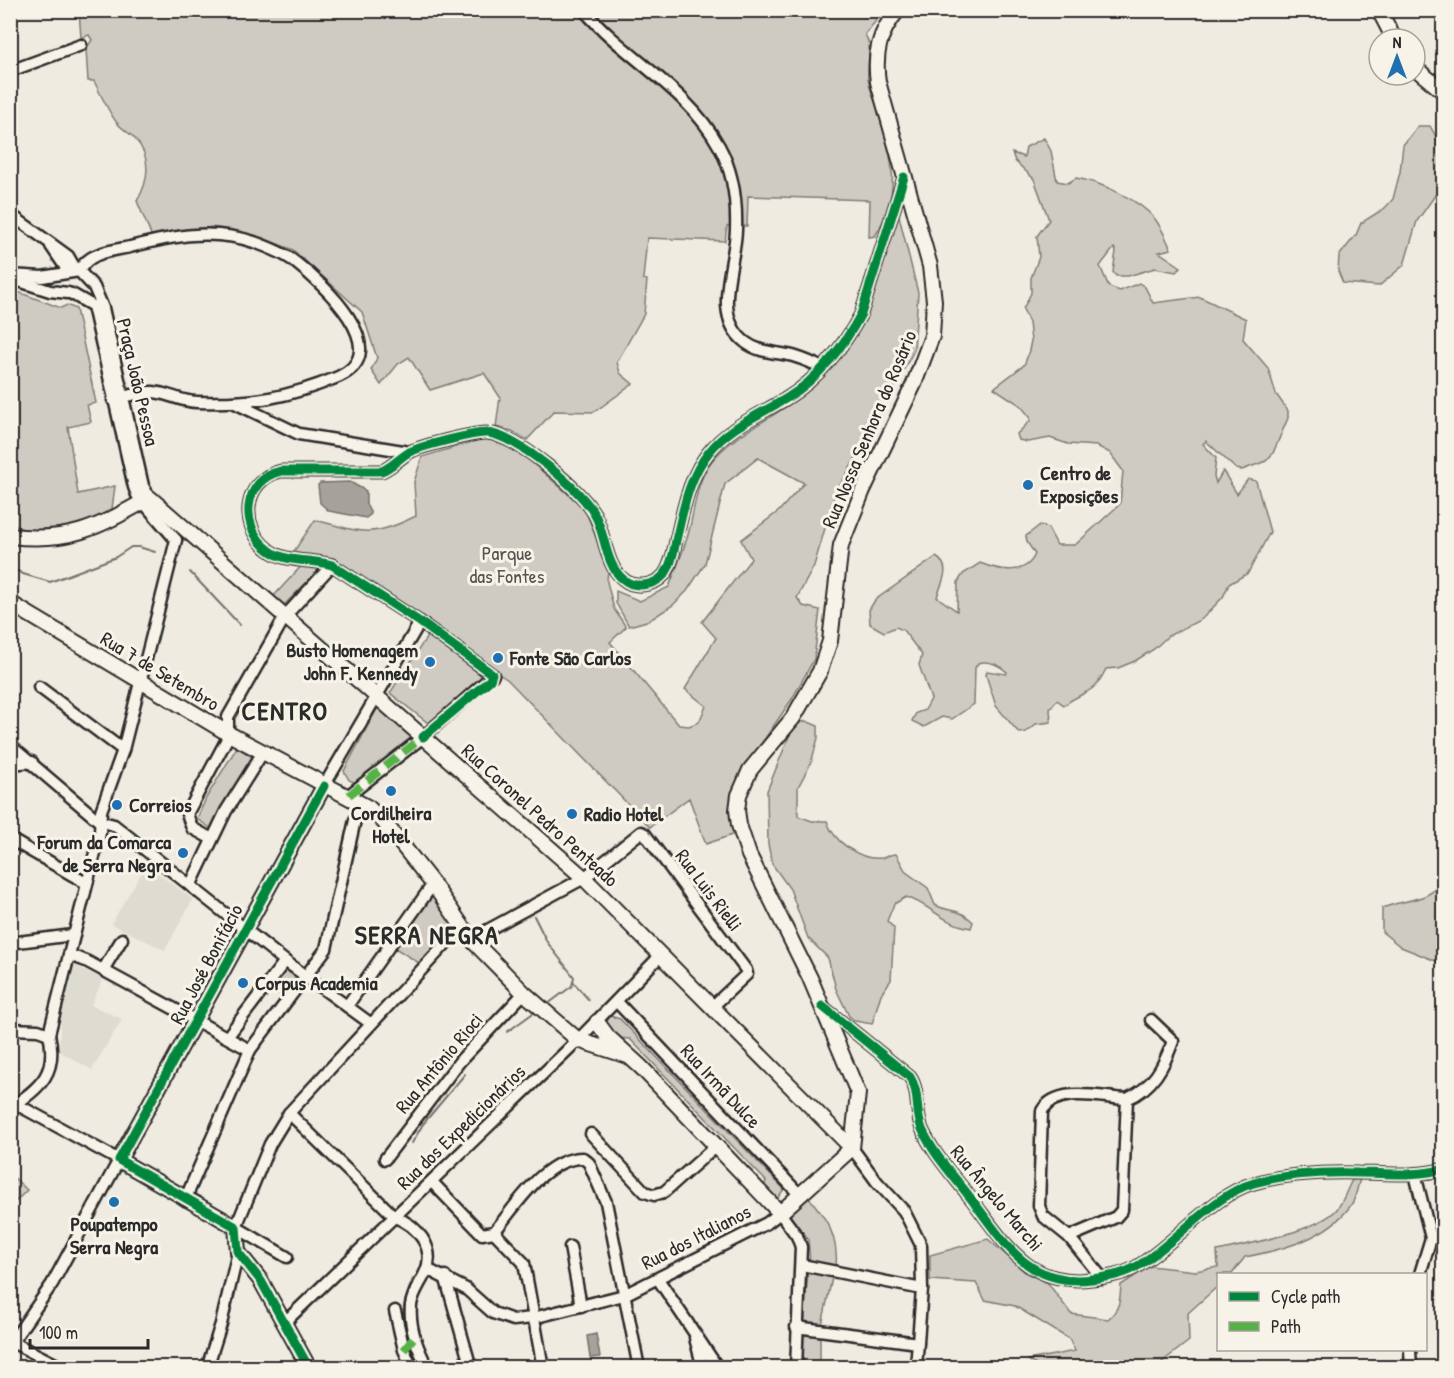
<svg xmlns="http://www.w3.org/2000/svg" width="1454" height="1378" font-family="'Patrick Hand',sans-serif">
<rect width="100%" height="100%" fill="#efebe0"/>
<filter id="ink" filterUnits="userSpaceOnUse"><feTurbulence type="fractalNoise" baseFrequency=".0167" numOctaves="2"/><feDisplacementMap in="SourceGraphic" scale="12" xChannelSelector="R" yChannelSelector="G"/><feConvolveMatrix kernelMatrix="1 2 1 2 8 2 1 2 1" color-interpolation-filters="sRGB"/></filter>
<g filter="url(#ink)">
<g fill="#dedbd1">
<polygon points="146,865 193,899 165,950 111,924"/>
<polygon points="74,965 103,979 91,1005 122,1019 92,1070 59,1051 62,998 69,972"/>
</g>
<g fill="#cfcbc2" stroke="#7d7b76" stroke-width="1.5">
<path d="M79 11H884L865 34C874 51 866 62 868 79 870 90 875 101 878 111 892 158 903 191 875 236L869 237 870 200 748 196 747 226H727L725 241 647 238 643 279 647 280 644 314 617 362 620 373 633 384 594 412 554 411 527 440 512 431 496 427 500 397 484 373 430 390 409 357 398 364 381 385 371 370 377 358 362 312 293 250 260 237 212 227 152 237 137 201C149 181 152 157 135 139 130 133 122 129 117 123 108 111 101 95 94 81H88L86 49 92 40 89 35 81 38Z"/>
<polygon points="11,105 16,108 17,140 11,148"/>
<polygon points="1418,126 1430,126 1443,149 1443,184 1417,221 1404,265 1379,286 1343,283 1338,271 1339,256 1356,235 1361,223 1385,208 1393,199 1400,172 1403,145"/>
<path d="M1044 138 1051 151 1057 181 1068 183 1076 178C1100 182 1140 200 1155 219 1162 228 1166 239 1171 249L1159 252 1181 267 1176 272 1155 268 1128 276H1116L1113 272 1116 251 1114 248 1100 266 1109 287 1120 291 1139 283 1145 287 1153 303 1200 297 1246 319 1243 339 1268 368 1276 394 1288 411V418L1273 453 1266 461 1242 470 1236 469 1206 441 1203 444 1216 458 1214 476 1216 483 1223 471 1237 494 1248 479 1256 481 1270 532 1248 573 1229 584 1223 597 1202 619 1168 636 1154 649 1135 661 1118 668 1106 669C1093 696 1086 689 1064 705L1057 700 1050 709 1051 722 1036 724 1026 732 1019 733 996 706 986 675 987 671 1006 674 1007 672C999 665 989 660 978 663L975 668 974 704 952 719 942 717 924 727 912 721 916 713 925 710 931 699 919 665 922 655 903 630 896 627 884 632 870 624 869 610 875 600 936 557C953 567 941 583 937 597L957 611 958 582 963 574 980 563C997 570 1026 577 1035 554L1027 542 1026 536 1040 525 1048 528 1057 545H1075L1120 504 1123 471 1110 453 1097 446 1068 444 1050 438 1028 442 1019 440 1017 434 1030 421V417L1020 405 994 388 1024 365 1028 355 1031 341 1029 323 1023 309 1031 293V278L1039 257 1037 236 1049 220 1034 179 1015 161 1012 153 1024 157 1026 147Z"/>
<path d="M897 208 918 293 914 350 875 425 835 494 814 566 797 598 803 606 820 610 814 659 792 699 740 775 736 792 735 834 706 844 689 798 650 827 508 680 335 564 307 555 292 554 315 520C362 532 370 539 416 516L414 482 422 457 482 439 499 441 520 452 585 509 608 569 607 582 614 609 626 627 610 642 679 725 689 726 699 722 706 706 685 689 716 638 702 622 751 559 741 540 779 511 804 483 758 458 725 484 705 564 687 591 673 605 650 620 629 626 616 603V591L640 601 669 587C676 569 684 550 689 531 695 508 696 482 711 462 733 434 764 424 791 403 866 347 873 293 897 208Z"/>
<path d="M10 289 61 308 67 305 76 309 96 403 87 405 91 422 68 427 78 494 115 486 112 509C85 526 39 546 11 522Z"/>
<polygon points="304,563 319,566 320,569 282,607 272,598"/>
<polygon points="430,632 485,679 428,723 390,693"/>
<polygon points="379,705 418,738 356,783 349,780 344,771"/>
<path d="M806 721 818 726V738L811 763 798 787V816L812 821H827C833 841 860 861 882 858 887 857 890 854 896 854L906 872 928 888 935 905C952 914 956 906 973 922L971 928C940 923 930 904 906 897L894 904 887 921 894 928 891 980 881 994 872 1024 855 1021 849 1016 836 989 828 958 808 938 790 889 772 864 768 844 767 791 794 724Z"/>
<polygon points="237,747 256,760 215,831 197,819 206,798"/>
<path d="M1442 879H1444L1443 964 1401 947 1382 932V908C1403 899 1433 902 1442 879Z"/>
<polygon points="432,896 456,926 419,963 395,948"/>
<polygon points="286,965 301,976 284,998 268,987"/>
<polygon points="610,1016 620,1019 784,1189 777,1199 764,1188 766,1181 630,1039 617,1038 605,1025"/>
<polygon points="10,1174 27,1190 11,1206 10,1206"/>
<path d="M1360 1179C1357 1187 1356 1199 1351 1205 1328 1238 1282 1250 1245 1257L1232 1274H1218V1286L1188 1313 1189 1341 1162 1362 1159 1367H1039L1028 1360 1075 1351 1069 1339 1015 1306 985 1300 976 1283 930 1280V1255L988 1239 1026 1273 1048 1283 1071 1314 1108 1319C1120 1309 1120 1300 1121 1285L1150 1266 1195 1271 1218 1267 1217 1251C1244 1245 1319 1231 1337 1209 1343 1202 1347 1189 1352 1180Z"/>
<path d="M807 1195C827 1219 839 1236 836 1269L810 1263 808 1239 791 1218 790 1211Z"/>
<polygon points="808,1271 832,1278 822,1325 804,1323"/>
<polygon points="800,1332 820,1334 820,1367 800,1368"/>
</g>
<g fill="#a4a29a" stroke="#74726e" stroke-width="1.5">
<polygon points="350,482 366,491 366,504 371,514 366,518 329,511 320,503 318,485 320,483"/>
<polygon points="596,1334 600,1357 590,1358 587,1336"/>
</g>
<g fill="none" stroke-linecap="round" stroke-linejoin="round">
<g stroke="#74726e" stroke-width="2">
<polyline points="10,567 23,574 50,582 116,557 131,547 139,547 155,552"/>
<polyline points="190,572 240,625"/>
<polyline points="534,916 547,942 574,977 572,986 548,1004"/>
<polyline points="574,983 589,1000"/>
<polyline points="507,1032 536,1011"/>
<polyline points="412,1143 423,1124 465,1074"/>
<path d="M413 1279C396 1318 403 1330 419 1368"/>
</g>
<defs>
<g id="minor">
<path d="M584 10C626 59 687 88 719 146 733 171 737 201 736 230 735 266 711 315 745 342 759 353 776 352 793 356 803 359 813 363 822 368"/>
<polyline points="10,71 81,45"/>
<polyline points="10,214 68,256 76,270"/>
<polyline points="51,246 68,271"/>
<path d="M79 271C89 252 111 251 130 247 173 236 211 228 254 242 268 247 284 253 295 262 322 283 397 351 338 377 288 398 250 404 197 402 181 402 168 393 153 392 141 391 125 397 113 400"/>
<polyline points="10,275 42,277 79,271 94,287 103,308 143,486 150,498"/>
<polyline points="19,281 50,291 68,293"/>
<polyline points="72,294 93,306 134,487 137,495 176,540"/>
<polyline points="235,403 299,434 409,452"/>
<polyline points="39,687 123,750"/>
<polyline points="12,747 99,821 114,825 285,961 370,1023"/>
<polyline points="10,764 32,762"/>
<polyline points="324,786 420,622"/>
<path d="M349 795 423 737 493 675 420 622 332 565C313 559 285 563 269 550 239 528 242 480 281 471H382C393 466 398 459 408 453 416 447 477 432 487 433 516 435 584 491 596 517 605 535 606 566 623 579 634 589 654 586 664 575 672 565 674 549 677 536 684 507 689 477 709 452 729 427 759 415 787 398 818 379 844 346 861 314L904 177"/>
<polyline points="10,839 86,883"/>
<polyline points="212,839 192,828 187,814 228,737 228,717 286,615 332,565"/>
<polyline points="191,884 226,811 263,752"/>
<polyline points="471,939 584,878 641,832 645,834 746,970 747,974 713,1006"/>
<polyline points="10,943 73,935"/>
<polyline points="69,955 86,961 250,1050"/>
<polyline points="103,970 122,939"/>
<polyline points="617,1002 799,1194"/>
<polyline points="347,1006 433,884"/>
<path d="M822 1006 910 1077C920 1092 915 1112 922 1129 933 1154 953 1175 969 1196 1005 1242 1026 1287 1092 1279 1107 1277 1122 1275 1136 1267 1173 1246 1213 1194 1254 1183 1286 1174 1324 1172 1358 1173 1386 1173 1416 1177 1444 1169"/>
<polyline points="10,1029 38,1030 49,1034"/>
<polyline points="228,1036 285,961"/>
<path d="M10 1108C41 1087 58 1073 49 1034L100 833 101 811 123 750 176 540"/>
<path d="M289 1113 395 1217C416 1225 436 1247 426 1271 421 1283 413 1292 411 1305 409 1326 418 1350 428 1368"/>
<polyline points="591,1134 645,1192 654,1195 664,1192 716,1146"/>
<polyline points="852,1148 877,1182 904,1211 921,1245 922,1289 916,1368"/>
<polyline points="385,1159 460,1061 524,993"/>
<polyline points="1415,1174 1431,1238 1420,1274"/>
<polyline points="432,1182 482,1234 494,1232"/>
<polyline points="185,1200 250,1050 326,949 355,820 358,814 369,808"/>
<path d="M494 1232C517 1205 544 1158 583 1158L589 1163 606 1202 639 1368"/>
<polyline points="494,1232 524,1263 543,1368"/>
<path d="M1069 1237 1116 1217 1122 1210 1127 1099C1153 1088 1164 1066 1173 1041L1151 1020"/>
<polyline points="570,1247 581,1306"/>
<polyline points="287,1257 236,1227 270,1144 289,1113 462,926"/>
<polyline points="802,1265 922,1289"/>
<polyline points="427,1269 466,1289 493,1313 513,1320 533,1318 624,1295 767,1223 780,1213 797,1236 801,1247 796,1368"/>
<polyline points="445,1276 471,1368"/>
<path d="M1102 1278 1069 1237 1043 1216 1039 1206 1042 1111C1057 1085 1102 1098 1127 1099"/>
<polyline points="658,1279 718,1368"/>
<polyline points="395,1311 404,1350 412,1368"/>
<polyline points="285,1322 578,1040 661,955"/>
<polyline points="796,1327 918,1343"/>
<polyline points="695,1338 703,1368"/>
<polyline points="12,1342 63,1368"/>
<polyline points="10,1345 52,1284 119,1160 16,1104"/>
<polyline points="1410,1350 1411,1368"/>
<polyline points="207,1368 221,1324 238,1252"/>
</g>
<g id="major">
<polyline points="1379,10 1394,39"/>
<polyline points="1415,68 1444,92"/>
<path d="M10 536C72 543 98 527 150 498L584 878 852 1148"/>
<polyline points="10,603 229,734 369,808 384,822 433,884 471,939 524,993 578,1040 628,1056"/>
<polyline points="597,1022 608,1037 641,1067 780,1213 852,1148"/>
<path d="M852 1148 858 1093 810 978 749 855 739 825 737 810 739 795 750 770 793 718 820 671 830 641 841 545 863 490 914 384 932 336 934 301 930 266 878 82C874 54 879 32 898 10"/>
<polyline points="309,1368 261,1281 238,1252 236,1227 119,1160 324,786"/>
</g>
</defs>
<use href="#minor" stroke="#2b2b2b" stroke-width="15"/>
<use href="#major" stroke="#2b2b2b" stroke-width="18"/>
<use href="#minor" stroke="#f7f3e8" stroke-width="10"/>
<use href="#major" stroke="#f7f3e8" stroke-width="14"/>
<g stroke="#56b246" stroke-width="8" stroke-dasharray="15 8" stroke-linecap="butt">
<polyline points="349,795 423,737"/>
<polyline points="404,1350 415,1336"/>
</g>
<defs>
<g id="cycleway">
<path d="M423 737 490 680 492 674 420 622 332 565C313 559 285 563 269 550 239 528 242 480 281 471H382C393 466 398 459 408 453 416 447 477 432 487 433 516 435 584 491 596 517 605 535 606 566 623 579 634 589 654 586 664 575 672 565 674 549 677 536 684 507 689 477 709 452 729 427 759 415 787 398 818 379 844 346 861 314L904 177"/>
<path d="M822 1006 910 1077C920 1092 915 1112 922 1129 933 1154 953 1175 969 1196 1005 1242 1026 1287 1092 1279 1107 1277 1122 1275 1136 1267 1173 1246 1213 1194 1254 1183 1286 1174 1324 1172 1358 1173 1386 1173 1416 1177 1444 1169"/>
<polyline points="309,1368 261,1281 238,1252 236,1227 119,1160 324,786"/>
</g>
</defs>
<use href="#cycleway" stroke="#f7f3e8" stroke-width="13"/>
<use href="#cycleway" stroke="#00873e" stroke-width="9"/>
</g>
</g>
<g fill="#1f6fb2" stroke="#f7f3e8" stroke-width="2">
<circle cx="1028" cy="485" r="6"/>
<circle cx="498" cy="658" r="6"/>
<circle cx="430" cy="662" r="6"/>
<circle cx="391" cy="791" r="6"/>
<circle cx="117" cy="805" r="6"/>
<circle cx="572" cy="814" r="6"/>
<circle cx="183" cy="853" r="6"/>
<circle cx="243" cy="983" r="6"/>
<circle cx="114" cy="1202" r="6"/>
</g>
<g text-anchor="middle" stroke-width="6" stroke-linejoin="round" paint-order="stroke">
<g font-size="20" fill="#2b2b2b" stroke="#f7f3e8">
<text transform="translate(138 382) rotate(77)" y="7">Praça João Pessoa</text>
<text transform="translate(869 429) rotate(-67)" y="7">Rua Nossa Senhora do Rosário</text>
<text transform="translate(160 671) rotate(31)" y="7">Rua 7 de Setembro</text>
<text transform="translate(540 815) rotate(42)" y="7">Rua Coronel Pedro Penteado</text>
<text transform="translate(709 890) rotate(53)" y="7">Rua Luis Rielli</text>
<text transform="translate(206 964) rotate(-62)" y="7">Rua José Bonifácio</text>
<text transform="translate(439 1063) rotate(-50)" y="7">Rua Antônio Rioci</text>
<text transform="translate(721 1086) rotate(47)" y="7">Rua Irmã Dulce</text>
<text transform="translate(461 1127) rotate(-44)" y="7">Rua dos Expedicionários</text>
<text transform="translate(997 1198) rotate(50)" y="7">Rua Ângelo Marchi</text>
<text transform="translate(696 1237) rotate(-27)" y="7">Rua dos Italianos</text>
</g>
<g font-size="20" font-weight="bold" fill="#2b2b2b" stroke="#f7f3e8" text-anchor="start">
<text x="1040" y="480">Centro de<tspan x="1040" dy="23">Exposições</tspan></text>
<text x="418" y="657" text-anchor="end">Busto Homenagem<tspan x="418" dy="23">John F. Kennedy</tspan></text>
<text x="510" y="665">Fonte São Carlos</text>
<text x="129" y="812">Correios</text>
<text x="391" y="820" text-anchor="middle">Cordilheira<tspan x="391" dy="23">Hotel</tspan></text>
<text x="584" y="821">Radio Hotel</text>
<text x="171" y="849" text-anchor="end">Forum da Comarca<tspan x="171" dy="23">de Serra Negra</tspan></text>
<text x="255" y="990">Corpus Academia</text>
<text x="114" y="1231" text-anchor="middle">Poupatempo<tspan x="114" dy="23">Serra Negra</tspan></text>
</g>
<g font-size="20" fill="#545351" stroke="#f7f3e8">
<text x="507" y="560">Parque<tspan x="507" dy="23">das Fontes</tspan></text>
</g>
<g font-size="26" font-weight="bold" letter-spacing="1.5" fill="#2b2b2b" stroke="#f7f3e8">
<text x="285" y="720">CENTRO</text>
<text x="427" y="944">SERRA NEGRA</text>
</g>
</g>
<rect width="1454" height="1378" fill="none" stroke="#f7f3e8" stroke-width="36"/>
<rect x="18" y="18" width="1418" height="1342" fill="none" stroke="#2b2b2b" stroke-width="2" filter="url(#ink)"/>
<rect x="1217" y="1273" width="210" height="78" fill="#f7f3e8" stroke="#a5a39c" stroke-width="1.5"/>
<rect x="1229" y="1292" width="30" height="9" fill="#00873e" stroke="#a5a39c" stroke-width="1.5"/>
<text x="1271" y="1303" font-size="18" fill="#2b2b2b">Cycle path</text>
<rect x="1229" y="1322" width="30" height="9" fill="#56b246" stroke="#a5a39c" stroke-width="1.5"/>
<text x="1271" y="1333" font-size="18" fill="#2b2b2b">Path</text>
<g transform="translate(1397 57)"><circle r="28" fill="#f7f3e8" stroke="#a5a39c" stroke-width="1.5"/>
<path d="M0-4.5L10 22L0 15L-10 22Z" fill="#1f6fb2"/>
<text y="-9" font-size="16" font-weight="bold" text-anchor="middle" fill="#2b2b2b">N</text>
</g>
<path d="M30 1339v9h118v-9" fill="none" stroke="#2b2b2b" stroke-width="3"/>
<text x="39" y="1339" font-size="18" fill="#2b2b2b" stroke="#f7f3e8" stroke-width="4.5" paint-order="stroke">100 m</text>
</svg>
